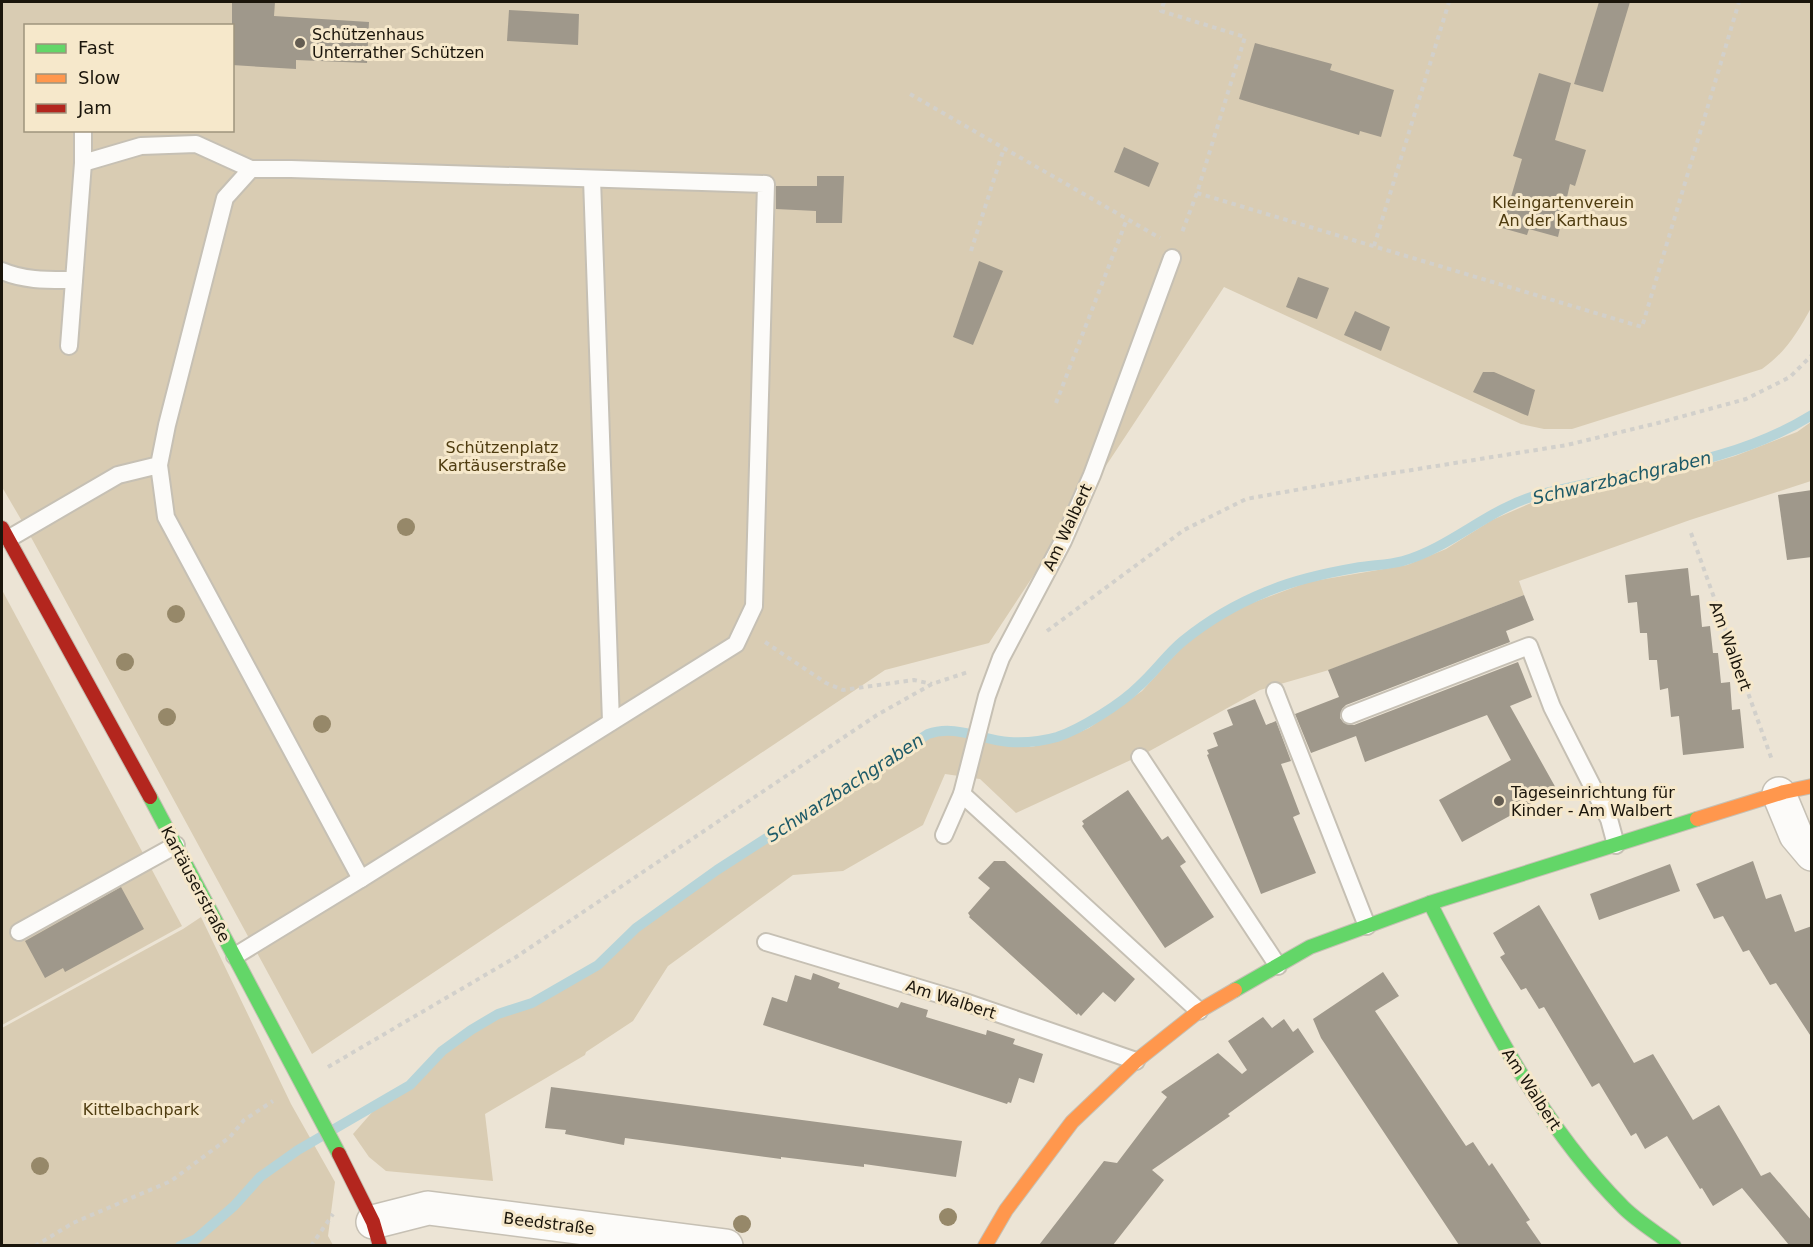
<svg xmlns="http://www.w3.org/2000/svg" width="1813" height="1247" font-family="'DejaVu Sans',sans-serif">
<rect width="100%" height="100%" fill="#ece4d5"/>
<g fill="#d9ccb3" fill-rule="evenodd">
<path d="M2 2H1811V308C1798 332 1785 353 1762 369L1572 429H1544L1521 424 1224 287 989 643 885 670 312 1054 26 528 2 487ZM26 26H232V130H26Z"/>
<polygon points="1811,422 1811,481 1690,520 1519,581 1524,595 1329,670 1260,690 1146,753 1016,813 980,779 945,774 923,825 843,871 793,875 668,966 633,1021 586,1052 585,1055 485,1114 493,1181 386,1171 369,1157 353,1134 374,1110 412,1086 445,1053 475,1031 499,1018 531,1006 565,989 597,968 640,926 719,872 921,741 941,733 951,733 1008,745 1031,747 1059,741 1089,728 1142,691 1184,645 1225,613 1308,582 1407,565 1446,549 1492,520 1538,500 1582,490 1659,478 1735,456 1797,432"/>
<polygon points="2,590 182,926 2,1025"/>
<polygon points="201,917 291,1104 335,1182 328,1236 333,1245 2,1246 2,1028 183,929"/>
</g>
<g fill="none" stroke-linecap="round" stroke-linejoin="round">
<path stroke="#b6d4d8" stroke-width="10" d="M180 1246 196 1239 234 1206 260 1177 298 1150 410 1085 442 1051 471 1030 498 1014 532 1003 598 965 636 928 717 870 928 734C955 724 982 740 1009 742 1024 743 1043 741 1057 737 1081 729 1121 704 1139 686 1155 672 1167 654 1183 641 1210 619 1234 605 1266 592 1294 580 1326 573 1355 568 1371 565 1388 565 1403 561 1452 547 1489 508 1538 495 1632 470 1726 468 1812 415"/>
</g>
<g fill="#9f988b">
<polygon points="232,2 275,2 274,16 369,22 367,63 296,60 296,69 232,65"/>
<polygon points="1599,2 1630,2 1603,92 1574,84"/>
<polygon points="509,10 579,14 578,45 507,41"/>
<polygon points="1255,43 1332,64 1330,70 1394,90 1381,137 1360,131 1359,135 1239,99"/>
<polygon points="1539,73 1571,83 1555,140 1586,150 1575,186 1570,184 1558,237 1529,229 1527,235 1502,228 1522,159 1513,156"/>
<polygon points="1124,147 1159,163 1149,187 1114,172"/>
<polygon points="817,176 844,176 842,223 816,223 816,211 776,209 776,186 817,186"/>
<polygon points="979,261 1003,271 973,345 953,337"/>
<polygon points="1298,277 1329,288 1317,319 1286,307"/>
<polygon points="1355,311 1390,327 1381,351 1344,335"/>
<polygon points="1483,372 1494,372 1535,390 1528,416 1473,392"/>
<polygon points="1812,490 1812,557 1787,560 1778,495"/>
<polygon points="1688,568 1691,596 1699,595 1702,627 1710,626 1713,653 1718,653 1721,683 1730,682 1732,710 1740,709 1744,748 1683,755 1679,716 1671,717 1668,688 1660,690 1657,660 1649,660 1647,633 1640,633 1637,602 1628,603 1625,575"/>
<polygon points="1524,595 1534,620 1506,631 1510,642 1346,705 1342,709 1340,718 1344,723 1354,725 1518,662 1532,697 1510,706 1557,790 1462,842 1439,800 1511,760 1487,715 1365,762 1356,736 1311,753 1295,714 1339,697 1328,670"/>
<polygon points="1255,699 1266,725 1276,721 1291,761 1281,764 1300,814 1293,817 1316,873 1261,894 1207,755 1209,754 1207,750 1218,746 1213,733 1233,725 1227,710"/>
<polygon points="1128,790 1162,840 1168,836 1186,862 1180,866 1214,917 1165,948 1082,826 1084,824 1082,821"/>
<polygon points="994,861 1005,861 1135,979 1115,1002 1103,992 1081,1016 1078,1013 1077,1015 969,917 970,916 968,913 990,888 978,878"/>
<polygon points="1753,861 1766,899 1781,894 1795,932 1812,926 1812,1038 1776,983 1770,985 1749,950 1743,952 1723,916 1714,919 1696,884"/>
<polygon points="1670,864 1680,891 1599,920 1590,894"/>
<polygon points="121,887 144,929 65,972 63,968 45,978 25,941"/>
<polygon points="1539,905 1634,1063 1653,1054 1693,1120 1719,1105 1761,1176 1770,1172 1812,1221 1812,1245 1789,1245 1742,1188 1713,1206 1702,1188 1700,1189 1667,1136 1645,1149 1636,1133 1631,1136 1599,1083 1592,1087 1544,1007 1539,1009 1526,988 1521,990 1500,957 1505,954 1493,933"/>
<polygon points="1383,972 1399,996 1375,1011 1466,1146 1473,1142 1489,1166 1492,1163 1530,1220 1526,1222 1542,1245 1459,1245 1321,1038 1313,1019"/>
<polygon points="813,973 840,983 838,988 898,1008 901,1002 928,1010 926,1017 986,1035 987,1030 1015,1039 1013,1044 1043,1054 1034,1083 1019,1078 1011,1103 1008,1102 1007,1104 763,1025 772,997 787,1002 795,975 811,980"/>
<polygon points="1263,1017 1272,1028 1284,1019 1293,1032 1298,1028 1314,1052 1228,1114 1230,1116 1152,1170 1164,1180 1113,1245 1039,1245 1104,1161 1117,1163 1167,1097 1161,1092 1218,1053 1242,1074 1247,1070 1228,1041"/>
<polygon points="551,1087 962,1141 956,1177 864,1164 864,1167 781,1157 781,1159 625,1138 624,1145 565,1134 566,1130 545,1128"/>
</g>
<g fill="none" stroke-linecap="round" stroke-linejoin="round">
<defs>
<g id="lane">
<polyline points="83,163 141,146 196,144 251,169"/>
<polyline points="592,179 611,722"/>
<path d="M2 271C25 281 49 280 74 280"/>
<polyline points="69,346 83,163 83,130"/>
<polyline points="8,539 118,475 159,465 167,425 225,198 251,169 291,169 766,184 754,606 736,644 361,879 166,517 159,465"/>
<polyline points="1275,691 1367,926"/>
<polyline points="1350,715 1529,646 1552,707 1609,819 1616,845"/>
<polyline points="1140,757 1278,966"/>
<polyline points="962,794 1199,1011"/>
<polyline points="944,835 962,794 987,696 1001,658 1063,541 1092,475 1172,258"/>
<polyline points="19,932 176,845"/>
<polyline points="766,942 962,1001 1136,1061"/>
<polyline points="235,956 361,879"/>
</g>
<g id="street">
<polyline points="1779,794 1796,835 1812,854"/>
<polyline points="373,1222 428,1208 726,1246"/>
</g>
<g id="fast">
<polyline points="150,797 339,1154"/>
<path d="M1430 903C1484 1010 1537 1121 1623 1207 1638 1222 1657 1233 1674 1246"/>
<polyline points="1235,990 1310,947 1430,903 1697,819"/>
</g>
<g id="slow">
<polyline points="1697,819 1784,792 1812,786"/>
<polyline points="985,1246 1006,1210 1072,1122 1136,1061 1199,1011 1235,990"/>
</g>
<g id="jam">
<polyline points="2,528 150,797"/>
<polyline points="339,1154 373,1222 380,1246"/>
</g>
</defs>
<use href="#lane" stroke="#c6c0b4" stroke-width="20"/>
<use href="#street" stroke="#c6c0b4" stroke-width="36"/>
<use href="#fast" stroke="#c6c0b4" stroke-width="16"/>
<use href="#slow" stroke="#c6c0b4" stroke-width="16"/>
<use href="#jam" stroke="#c6c0b4" stroke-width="16"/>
<g stroke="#d2d0cb" stroke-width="4" stroke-dasharray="4.5 4.5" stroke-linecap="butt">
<polyline points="1164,2 1161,11 1245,37 1197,193 1181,235"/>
<polyline points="910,94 1160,238"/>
<polyline points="1197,193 1642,327 1739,2"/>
<polyline points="1374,246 1449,2"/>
<polyline points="971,251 1004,148"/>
<polyline points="1056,403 1127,219"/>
<polyline points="1691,533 1772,760"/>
<polyline points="1047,631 1184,530 1246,499 1368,477 1567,445 1658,423 1746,399 1790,377 1812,355"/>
<polyline points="765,642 826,683 843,690 914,680 932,684"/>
<polyline points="328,1067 516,957 877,715 932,684 968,672"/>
<polyline points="35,1246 73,1223 171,1181 230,1137 244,1120 273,1101"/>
<polyline points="311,1246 333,1214"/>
</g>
<use href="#lane" stroke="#fcfbf9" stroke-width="16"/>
<use href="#street" stroke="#fcfbf9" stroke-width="33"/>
<use href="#fast" stroke="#63d668" stroke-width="14"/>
<use href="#slow" stroke="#ff974d" stroke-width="14"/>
<use href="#jam" stroke="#b3261e" stroke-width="14"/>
</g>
<g fill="#968869">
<circle cx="406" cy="527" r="9"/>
<circle cx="176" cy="614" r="9"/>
<circle cx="125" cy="662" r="9"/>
<circle cx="167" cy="717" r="9"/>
<circle cx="322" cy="724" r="9"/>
<circle cx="40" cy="1166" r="9"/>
<circle cx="948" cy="1217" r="9"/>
<circle cx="742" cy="1224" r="9"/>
</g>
<g fill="#645d52" stroke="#f6e8cb" stroke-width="2">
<circle cx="300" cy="43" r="6"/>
<circle cx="1499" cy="801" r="6"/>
</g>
<g text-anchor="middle" stroke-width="6" stroke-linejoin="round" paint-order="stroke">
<g font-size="16" fill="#1a150b" stroke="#f6e8cb" text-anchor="start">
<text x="312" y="40">Schützenhaus<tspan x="312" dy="18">Unterrather Schützen</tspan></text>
<text x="1511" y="798">Tageseinrichtung für<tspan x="1511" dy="18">Kinder - Am Walbert</tspan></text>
</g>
<g font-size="16" fill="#4f3c10" stroke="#f6e8cb">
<text x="1563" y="208">Kleingartenverein<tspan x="1563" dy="18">An der Karthaus</tspan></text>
<text x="502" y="453">Schützenplatz<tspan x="502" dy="18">Kartäuserstraße</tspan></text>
<text x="141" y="1115">Kittelbachpark</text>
</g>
<g font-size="16" fill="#1a150b" stroke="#f6e8cb">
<text transform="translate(1067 527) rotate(-65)" y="6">Am Walbert</text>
<text transform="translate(1731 646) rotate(70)" y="6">Am Walbert</text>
<text transform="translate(196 884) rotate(62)" y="6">Kartäuserstraße</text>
<text transform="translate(951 999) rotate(18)" y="6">Am Walbert</text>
<text transform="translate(1532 1089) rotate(57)" y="6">Am Walbert</text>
<text transform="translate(549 1223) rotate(7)" y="6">Beedstraße</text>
</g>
<g font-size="18" font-style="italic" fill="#1d5a68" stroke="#f6e8cb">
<text transform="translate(1622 478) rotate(-13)" y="6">Schwarzbachgraben</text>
<text transform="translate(845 788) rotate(-33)" y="6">Schwarzbachgraben</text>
</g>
</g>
<rect width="1813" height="1247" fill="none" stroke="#1a150b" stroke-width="6"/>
<rect x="24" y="24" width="210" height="108" fill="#f6e8cb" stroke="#9e947e" stroke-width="1.5"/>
<rect x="36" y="44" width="30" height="9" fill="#63d668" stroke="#9e947e" stroke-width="1.5"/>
<text x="78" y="54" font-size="18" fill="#1a150b">Fast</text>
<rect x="36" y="74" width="30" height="9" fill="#ff974d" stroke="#9e947e" stroke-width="1.5"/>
<text x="78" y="84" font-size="18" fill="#1a150b">Slow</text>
<rect x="36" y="104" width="30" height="9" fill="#b3261e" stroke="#9e947e" stroke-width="1.5"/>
<text x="78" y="114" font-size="18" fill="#1a150b">Jam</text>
</svg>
